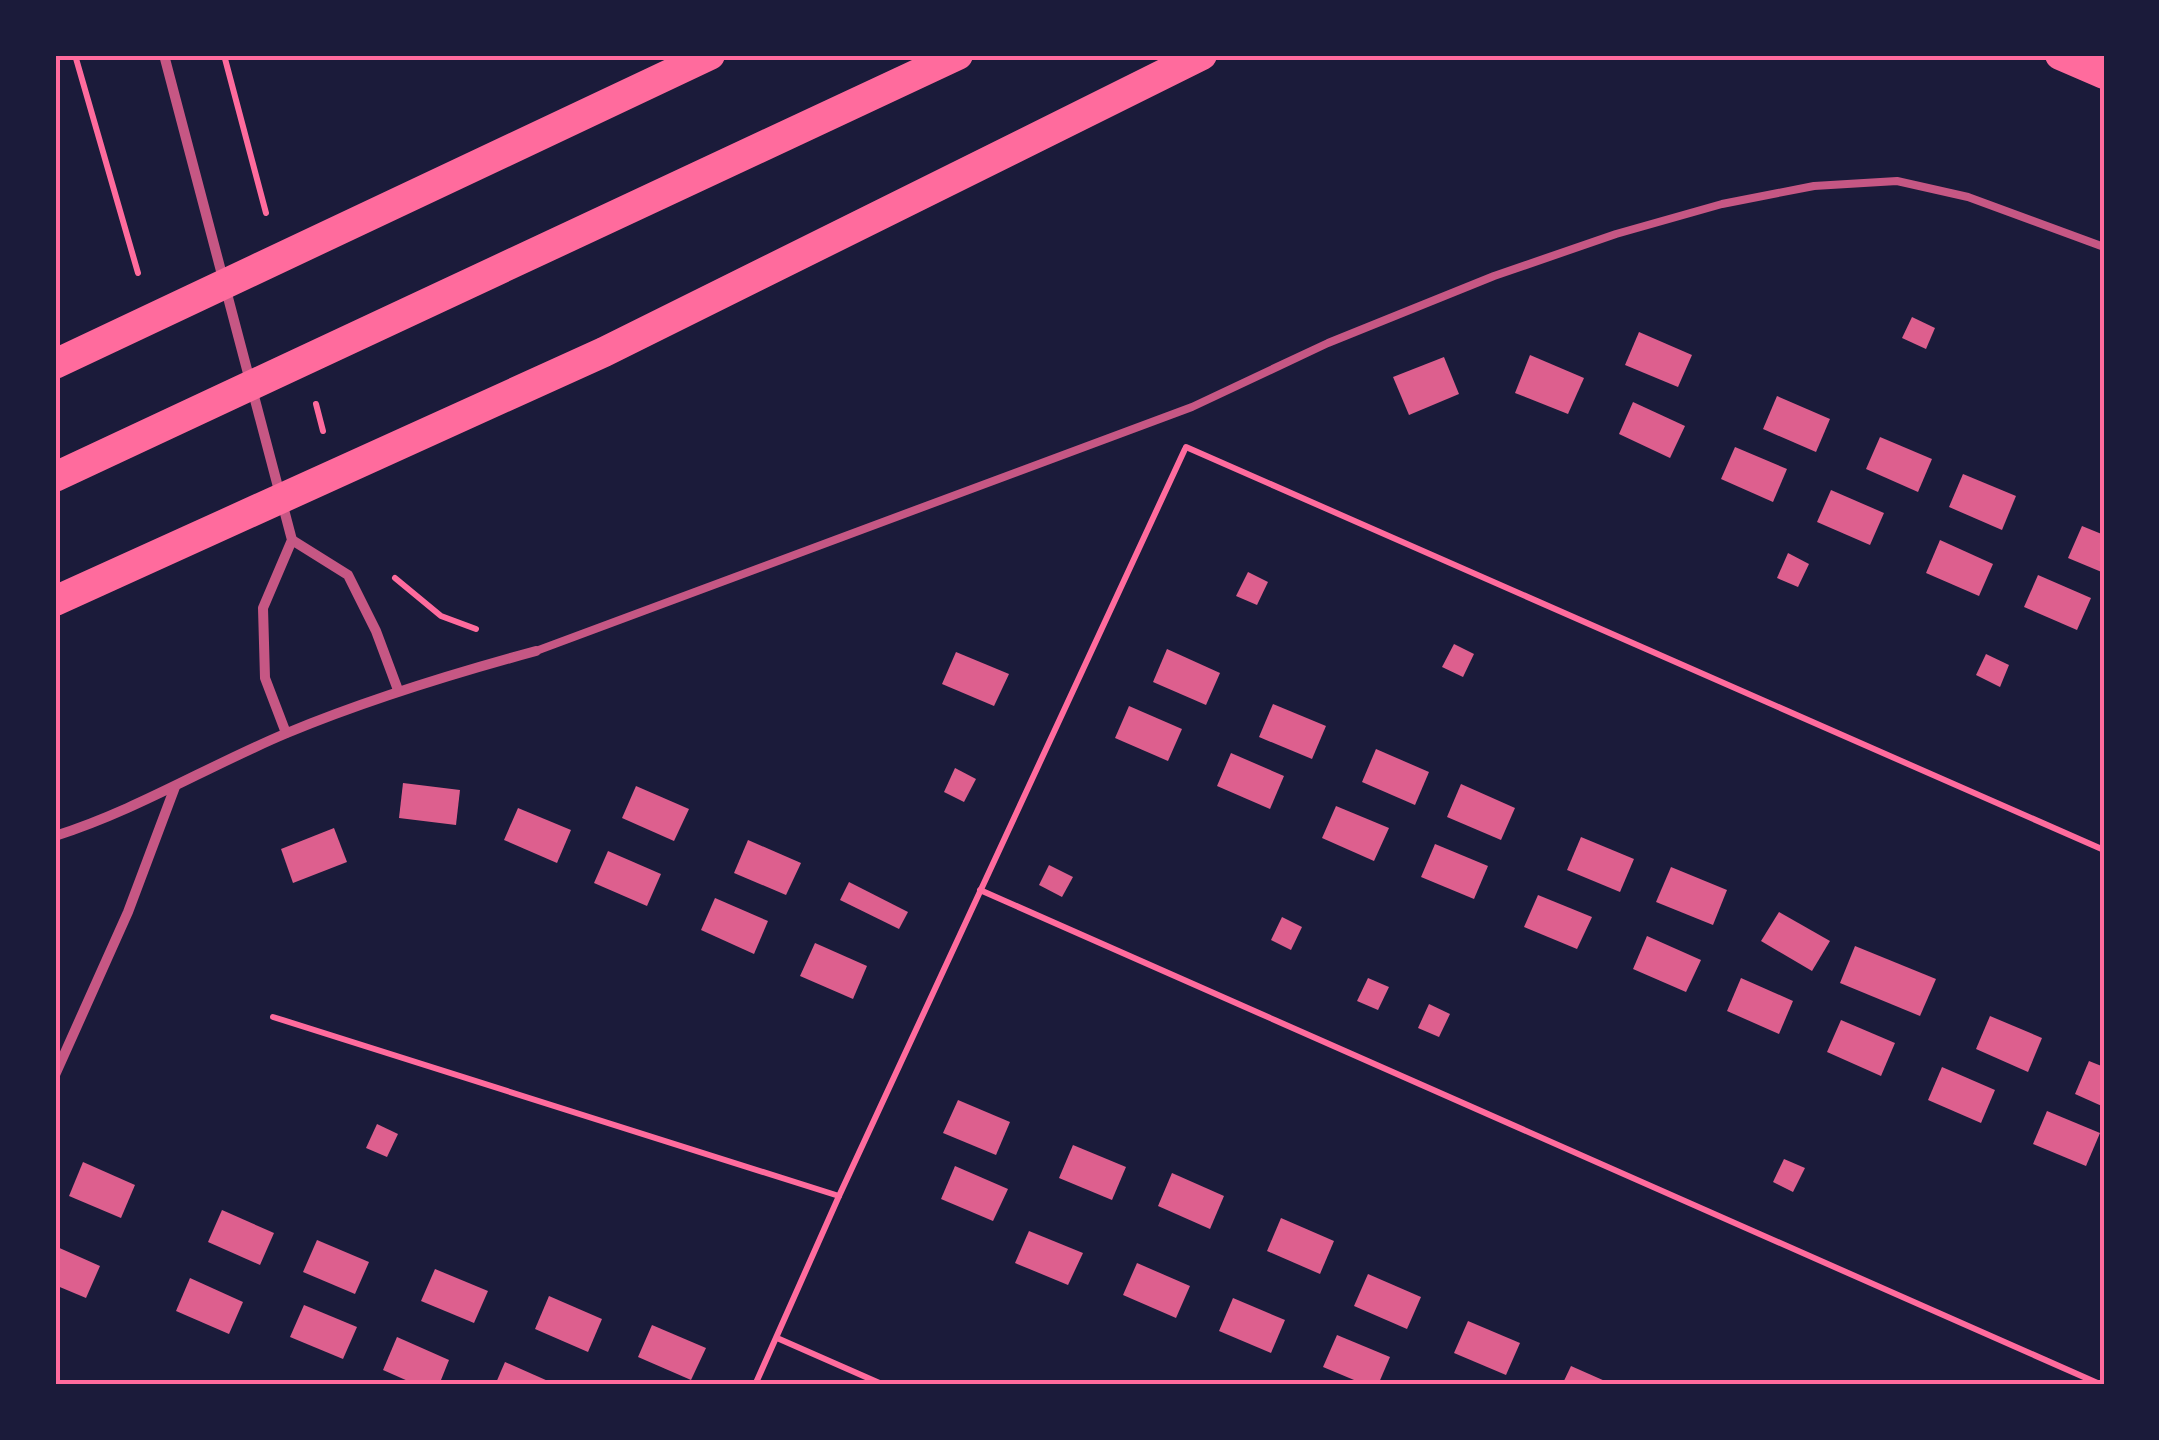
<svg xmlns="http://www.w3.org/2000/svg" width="2159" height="1440" font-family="'PT Serif',serif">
<rect width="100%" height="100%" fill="#1b1b3a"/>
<g fill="#dd5f8e">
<polygon points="1912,317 1935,328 1926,349 1902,338"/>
<polygon points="1639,332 1692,355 1678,387 1625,365"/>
<polygon points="1530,355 1584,378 1568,414 1515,393"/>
<polygon points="1444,357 1459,394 1409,415 1393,377"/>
<polygon points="1777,396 1830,419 1816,452 1763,429"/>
<polygon points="1633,402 1685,426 1670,458 1619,434"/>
<polygon points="1880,437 1932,459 1918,492 1866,469"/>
<polygon points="1735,447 1787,469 1773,502 1721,479"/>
<polygon points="1963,474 2016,496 2002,530 1949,507"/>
<polygon points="1831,490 1884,513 1870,545 1817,522"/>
<polygon points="2082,526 2104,535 2104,573 2068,558"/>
<polygon points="1940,540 1993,564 1979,596 1926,573"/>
<polygon points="1788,553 1809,564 1798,587 1777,578"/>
<polygon points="1248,572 1268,582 1257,605 1236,596"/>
<polygon points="2038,575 2091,598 2077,630 2024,607"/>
<polygon points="1454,644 1474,654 1463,677 1442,667"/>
<polygon points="1167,649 1220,673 1206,705 1153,682"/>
<polygon points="956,652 1009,674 994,706 942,684"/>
<polygon points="1986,654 2009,665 2000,687 1976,675"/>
<polygon points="1273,704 1326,726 1312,759 1259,737"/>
<polygon points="1129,706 1182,729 1168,761 1115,738"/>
<polygon points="1376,749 1429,772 1415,805 1362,782"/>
<polygon points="1231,753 1284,776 1270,809 1217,786"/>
<polygon points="955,768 976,779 964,802 944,792"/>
<polygon points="403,783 460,790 456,825 399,818"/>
<polygon points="1461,784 1515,808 1501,840 1447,817"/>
<polygon points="636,786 689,809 674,841 622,818"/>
<polygon points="1336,806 1389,828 1374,861 1322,838"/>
<polygon points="518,808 571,830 557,863 504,840"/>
<polygon points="334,828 347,862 293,883 281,849"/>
<polygon points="1581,837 1634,859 1620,892 1567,870"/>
<polygon points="748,840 801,863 786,895 734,873"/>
<polygon points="1435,844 1488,866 1474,899 1421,877"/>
<polygon points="608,851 661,874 647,906 594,883"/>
<polygon points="1049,865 1073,877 1062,897 1039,885"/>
<polygon points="1671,867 1727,890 1713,925 1656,902"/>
<polygon points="849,882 908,912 899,929 840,900"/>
<polygon points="1538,895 1592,917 1577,949 1524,927"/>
<polygon points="715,898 768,921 754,954 701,930"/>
<polygon points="1779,912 1830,941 1812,971 1761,941"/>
<polygon points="1282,917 1302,927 1291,950 1271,940"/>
<polygon points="1647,936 1701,960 1686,992 1633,969"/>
<polygon points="815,943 867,966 853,999 800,976"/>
<polygon points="1855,946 1936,979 1920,1016 1840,983"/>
<polygon points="1368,978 1389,987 1378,1010 1357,1001"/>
<polygon points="1741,978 1793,1001 1779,1034 1727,1011"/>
<polygon points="1429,1004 1450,1014 1439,1037 1418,1028"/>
<polygon points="1990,1016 2042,1038 2028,1072 1976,1049"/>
<polygon points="1841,1020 1895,1043 1881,1076 1827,1052"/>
<polygon points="2089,1061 2104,1067 2104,1107 2075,1094"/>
<polygon points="1942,1067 1995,1090 1981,1123 1928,1100"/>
<polygon points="958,1100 1010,1122 996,1155 943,1133"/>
<polygon points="2047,1111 2100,1133 2086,1166 2033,1144"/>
<polygon points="377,1124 398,1134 387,1157 366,1148"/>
<polygon points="1073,1145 1126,1167 1112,1200 1059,1178"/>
<polygon points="1784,1159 1805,1168 1793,1192 1773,1182"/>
<polygon points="83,1162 135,1185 121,1218 69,1196"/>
<polygon points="955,1166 1008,1189 993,1221 941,1199"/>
<polygon points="1172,1173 1224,1196 1210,1229 1158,1206"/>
<polygon points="222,1210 274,1233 260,1265 208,1242"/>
<polygon points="1281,1218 1334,1241 1320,1274 1267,1251"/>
<polygon points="1029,1231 1083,1253 1068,1285 1015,1263"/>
<polygon points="317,1240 369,1262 355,1294 303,1272"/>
<polygon points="55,1246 100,1266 86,1298 55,1285"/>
<polygon points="1137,1263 1190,1286 1176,1318 1123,1295"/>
<polygon points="435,1269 488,1291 474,1323 421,1301"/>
<polygon points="1368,1274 1421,1297 1407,1329 1354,1306"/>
<polygon points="190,1278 243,1302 229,1334 176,1311"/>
<polygon points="549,1296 602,1319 588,1352 535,1329"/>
<polygon points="1233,1298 1285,1320 1271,1353 1219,1331"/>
<polygon points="304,1305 357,1327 343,1359 290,1337"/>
<polygon points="1468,1321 1520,1343 1506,1375 1454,1353"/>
<polygon points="652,1325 706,1348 691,1380 638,1357"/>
<polygon points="1337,1335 1390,1357 1378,1385 1366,1385 1323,1367"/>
<polygon points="397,1337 449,1360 439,1385 417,1385 383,1370"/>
<polygon points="505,1362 557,1385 495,1385"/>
<polygon points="1571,1366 1614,1385 1562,1385"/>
</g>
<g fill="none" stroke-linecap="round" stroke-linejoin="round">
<g stroke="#ff6b9d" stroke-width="6">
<polyline points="75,55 138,273"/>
<polyline points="224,55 266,213"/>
<polyline points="316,404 323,431"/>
<polyline points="1186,447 2104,850"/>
<polyline points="395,578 441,616 476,629"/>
<polyline points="980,890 2102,1385"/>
<polyline points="273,1017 839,1196"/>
<polyline points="777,1338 884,1385"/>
<polyline points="755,1385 839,1196 1185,449"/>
</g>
<polyline stroke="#c65784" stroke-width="8" points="536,651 1192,407 1328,343 1494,276 1616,234 1722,204 1814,186 1897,181 1968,197 2104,247"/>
<g stroke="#c65784" stroke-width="10">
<polyline points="164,55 292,540 263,608 265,678 286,733"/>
<polyline points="292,540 348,575 376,631 398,690"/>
<path d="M55 836C137 810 208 766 287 733 369 699 451 674 536 651"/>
<polyline points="55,1075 128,912 175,787"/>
</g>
<g stroke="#ff6b9d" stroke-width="30">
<polyline points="2060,55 2104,74"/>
<polyline points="55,364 710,55"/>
<polyline points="55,477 958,55"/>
<polyline points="55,601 604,352 1202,55"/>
</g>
</g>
<rect width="2159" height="1440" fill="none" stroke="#1b1b3a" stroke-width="115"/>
<rect x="58" y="58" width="2044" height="1324" fill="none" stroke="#ff6b9d" stroke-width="4"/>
</svg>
